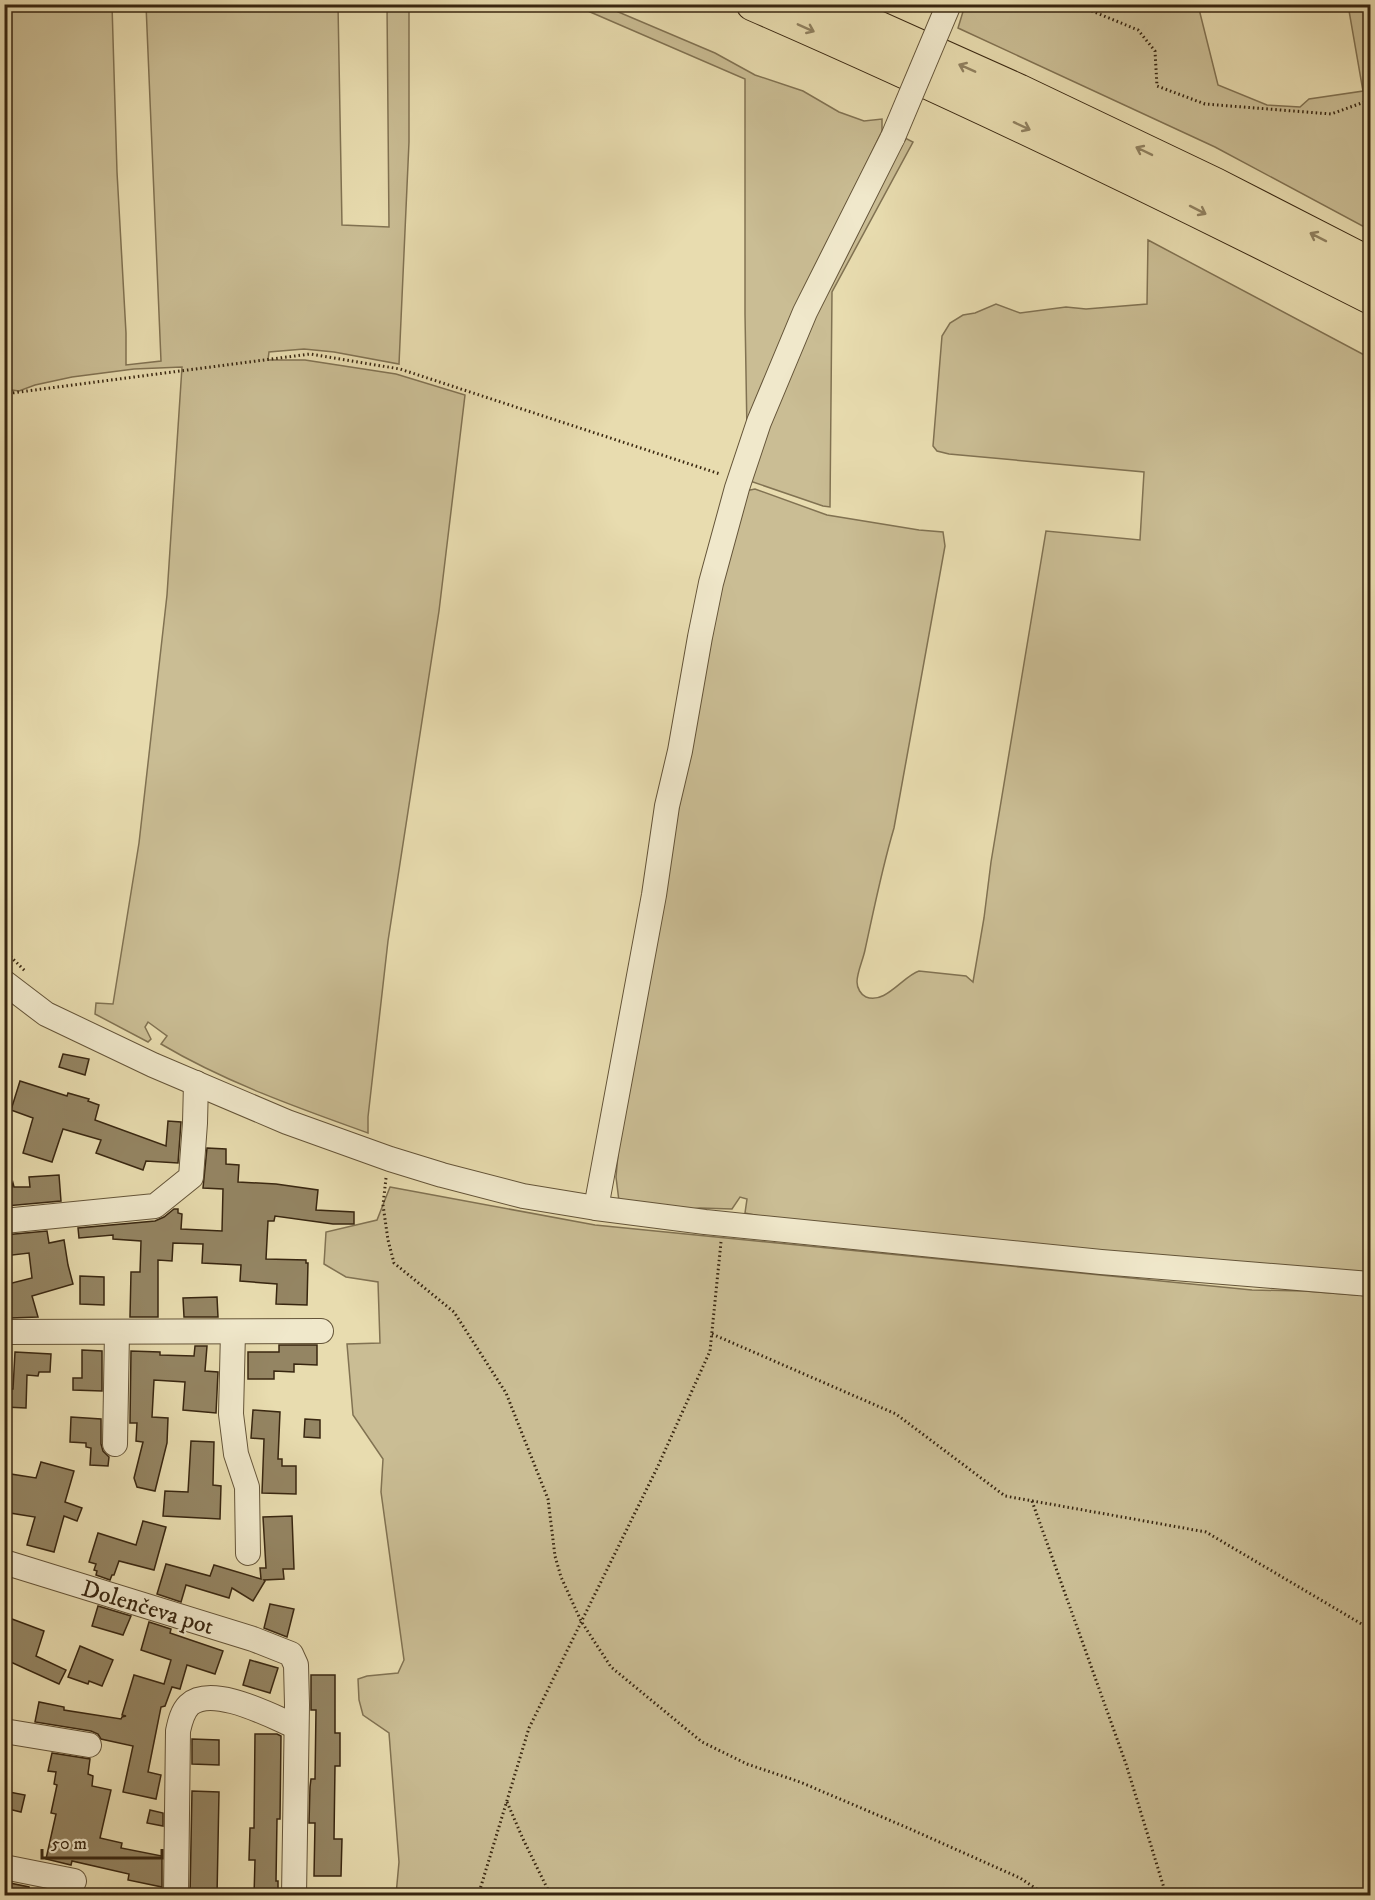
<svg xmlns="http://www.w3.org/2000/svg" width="1375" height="1900" font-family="'IM FELL DW Pica',serif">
<rect width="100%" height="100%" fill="#e8dcaf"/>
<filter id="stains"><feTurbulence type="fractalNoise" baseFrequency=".00333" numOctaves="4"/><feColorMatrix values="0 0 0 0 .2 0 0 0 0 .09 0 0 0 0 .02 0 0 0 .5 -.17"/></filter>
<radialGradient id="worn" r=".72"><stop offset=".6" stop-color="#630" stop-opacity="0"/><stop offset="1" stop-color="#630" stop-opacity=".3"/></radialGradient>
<g fill="#cabd94" stroke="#817252" stroke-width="1.5">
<path d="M5 4 112 5 117 172 126 333V365L161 361 146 5H338L342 225 389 227 387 5H409V142L399 364 334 352 304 349 269 352 268 360H305L396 374 465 395 439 611 388 941 368 1117V1133C298 1108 225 1082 161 1044L167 1036 148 1022 145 1027 151 1039 148 1042 95 1014 96 1003 113 1004 139 843 167 595 182 367 134 369 72 377 35 385 19 391 5 389Z"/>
<polygon points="1019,4 1198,5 1218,85 1267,105 1300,107 1309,99 1363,91 1348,5 1370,5 1370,230 1215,147 958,28 965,5 1004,5 1015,10"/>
<polygon points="574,5 602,5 715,53 755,75 803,91 839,112 864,121 882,119 882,131 849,199 747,433 745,314 745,79"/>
<polygon points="903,137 913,142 832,292 830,507 823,506 750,481 762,424"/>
<path d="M1148 240 1370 358V1264H1369L1366 1274H1334L773 1219 745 1213 747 1199 740 1197 732 1209 700 1208 682 1210 619 1201 616 1177 619 1143 666 874 740 492 755 489 827 515 919 530 943 532 945 546 894 828C882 868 874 909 865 950 863 960 857 972 857 982 857 988 861 995 866 997 885 1005 903 976 919 971L966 976 973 982 984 918 991 862 1046 531 1140 540 1144 472 949 454 937 451 933 446 942 336 950 323 963 315 975 313 996 304 1020 313 1066 307 1086 309 1147 304Z"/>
<polygon points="390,1187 595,1225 1252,1290 1304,1291 1370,1296 1370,1895 396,1895 399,1862 389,1733 363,1715 359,1700 358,1679 367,1676 398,1673 404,1660 381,1492 383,1459 353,1415 347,1344 380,1343 378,1282 346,1277 324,1264 326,1232 377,1220"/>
</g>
<g fill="#948563" stroke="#382610" stroke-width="1.5">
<polygon points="63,1054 89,1059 85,1075 59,1067"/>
<polygon points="20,1081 67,1096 68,1093 89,1099 88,1101 99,1105 95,1120 166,1146 168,1121 181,1122 178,1163 146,1161 143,1170 96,1153 101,1140 63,1129 52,1162 23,1153 33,1118 11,1110"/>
<polygon points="207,1148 226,1149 226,1164 239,1165 238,1182 276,1184 318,1190 316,1210 354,1212 354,1224 333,1224 275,1216 274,1221 268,1221 266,1259 306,1260 306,1263 308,1263 307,1305 276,1304 277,1284 240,1281 241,1265 202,1263 203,1244 173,1243 172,1261 158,1260 158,1317 130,1317 131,1272 140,1272 141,1241 113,1239 113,1235 79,1238 78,1228 155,1221 164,1217 174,1209 178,1209 178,1213 182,1214 181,1229 222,1231 223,1189 203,1188"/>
<polygon points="59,1175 61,1201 6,1206 13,1183 14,1187 30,1187 29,1177"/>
<polygon points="47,1231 49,1243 64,1240 68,1265 73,1284 32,1296 38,1317 10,1318 4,1296 4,1285 32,1278 29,1253 4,1256 4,1235"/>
<polygon points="80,1276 104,1277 104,1305 80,1304"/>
<polygon points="217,1297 218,1317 184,1317 183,1298"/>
<polygon points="279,1345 317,1345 317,1365 294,1364 294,1372 274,1371 274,1379 248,1379 248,1352 279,1352"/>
<polygon points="195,1346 207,1346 205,1371 218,1372 216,1413 183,1410 185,1382 154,1380 152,1417 168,1418 167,1443 155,1491 137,1487 134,1478 143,1442 136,1441 137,1423 130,1423 131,1351 160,1352 160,1355 194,1356"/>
<polygon points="82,1350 102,1351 102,1391 73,1390 73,1378 82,1378"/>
<polygon points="15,1352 51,1354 50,1372 39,1372 38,1376 27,1375 26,1408 5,1407 6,1389 13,1389"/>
<polygon points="253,1410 280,1412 278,1459 282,1459 282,1466 296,1466 296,1494 262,1493 264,1439 251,1438"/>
<polygon points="71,1417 101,1419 101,1444 103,1451 109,1457 108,1466 90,1465 91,1448 86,1447 86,1443 70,1442"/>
<polygon points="305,1419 320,1420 320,1438 304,1437"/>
<polygon points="191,1441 214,1442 213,1483 213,1485 221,1486 220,1519 163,1516 165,1491 188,1492"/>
<polygon points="41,1462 74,1471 65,1502 82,1508 77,1521 64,1516 54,1552 27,1545 35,1517 4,1512 4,1473 36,1478"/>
<polygon points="292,1516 294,1569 283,1569 284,1579 264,1580 265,1581 253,1601 232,1588 229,1598 186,1585 181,1602 157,1594 166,1564 210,1576 214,1565 261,1579 260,1568 266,1568 263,1517"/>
<polygon points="143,1521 166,1527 154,1570 119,1561 114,1575 112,1575 110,1580 96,1575 97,1571 94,1570 96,1564 89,1562 98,1533 136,1545"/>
<polygon points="270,1604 294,1609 287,1637 264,1628"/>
<polygon points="98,1606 131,1616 123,1635 92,1626"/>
<polygon points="4,1616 44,1631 36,1656 66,1670 59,1684 4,1659"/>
<polygon points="149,1622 171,1629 170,1633 223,1651 215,1674 187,1665 180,1689 172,1687 165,1706 161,1707 148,1772 161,1775 156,1799 123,1792 133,1746 101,1739 98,1734 91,1731 35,1722 39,1702 64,1707 64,1710 121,1719 122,1717 126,1716 122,1715 134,1675 164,1684 171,1660 141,1650"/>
<polygon points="80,1646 113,1660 102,1686 89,1681 88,1684 68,1677"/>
<polygon points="250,1660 278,1668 270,1693 243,1685"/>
<polygon points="311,1675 335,1675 335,1733 340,1733 340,1766 335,1766 334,1839 342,1839 341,1876 314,1876 315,1823 309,1823 310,1787 311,1779 315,1779 316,1710 311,1710"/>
<polygon points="255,1734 277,1734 281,1736 280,1819 277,1819 276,1881 278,1881 278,1896 254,1896 255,1860 249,1860 250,1828 254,1828"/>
<polygon points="192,1739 219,1740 219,1765 192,1764"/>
<polygon points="52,1753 90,1759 88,1774 93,1776 92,1786 111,1790 100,1838 122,1843 121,1848 162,1856 162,1887 128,1880 129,1874 72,1861 71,1865 46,1859 56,1814 51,1813 57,1785 54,1784 56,1772 48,1771"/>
<polygon points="4,1791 25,1795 21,1812 4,1808"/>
<polygon points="192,1791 219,1792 217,1896 190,1896"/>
<polygon points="150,1810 163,1813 163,1826 147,1823"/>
<polygon points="10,1883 29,1887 31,1896 6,1896 4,1884"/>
</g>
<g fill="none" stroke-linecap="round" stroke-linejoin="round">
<defs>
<g id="minor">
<polyline points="4,982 46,1014 153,1065 287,1122 390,1159 442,1175 523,1196 596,1208 705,1222 1101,1262 1370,1284"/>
<polyline points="596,1208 654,895 667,806 680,751 700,637 711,583 737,488 759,422 805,312 893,137"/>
<polyline points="4,1221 155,1206 191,1177 195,1123 196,1083"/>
<polyline points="4,1332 321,1331"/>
<polyline points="233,1332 231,1414 236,1454 247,1487 248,1553"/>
<polyline points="115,1444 117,1332"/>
<polyline points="4,1562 253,1639 291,1654 296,1665 297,1705 294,1896"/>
<polyline points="4,1731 89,1745"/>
<polyline points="4,1867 74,1881"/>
<path d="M176 1896 178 1731C180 1722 182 1712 189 1705 212 1684 271 1716 295 1726"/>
</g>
<g id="highway">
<path d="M753 4C962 95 1167 194 1370 297"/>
<polyline points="825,4 1019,91 1216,185 1370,264"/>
</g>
</defs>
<use href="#minor" stroke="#645438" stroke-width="26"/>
<use href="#highway" stroke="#382610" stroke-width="35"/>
<g stroke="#382610" stroke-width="3" stroke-dasharray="1.5 3" stroke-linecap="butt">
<polyline points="1075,4 1138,30 1155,51 1157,86 1205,104 1331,114 1370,100"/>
<polyline points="4,394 310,354 400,369 720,474"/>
<polyline points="4,950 26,972"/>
<polyline points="386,1178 383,1205 388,1240 394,1263 454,1312 506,1393 548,1499 555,1556 561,1577 581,1621 611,1667 702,1742 747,1764 800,1782 908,1828 1020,1878 1047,1896"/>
<polyline points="712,1334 896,1414 1005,1496 1206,1532 1370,1629"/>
<polyline points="1032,1501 1126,1764 1164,1888 1168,1896"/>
<polyline points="507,1802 523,1839 551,1896"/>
<polyline points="478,1896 529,1728 658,1466 710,1351 721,1242"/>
</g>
<use href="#minor" stroke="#f0e8cb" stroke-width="24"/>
<use href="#highway" stroke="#e8dcaf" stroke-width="33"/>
<defs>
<polyline id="minor-bridge" points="893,137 949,4"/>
</defs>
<use href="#minor-bridge" stroke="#645438" stroke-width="26" stroke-linecap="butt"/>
<use href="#minor-bridge" stroke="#f0e8cb" stroke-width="24"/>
</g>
<defs><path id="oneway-shaft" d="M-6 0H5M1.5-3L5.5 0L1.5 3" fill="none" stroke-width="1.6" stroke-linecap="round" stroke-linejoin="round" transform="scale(1.5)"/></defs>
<g stroke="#908160">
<use href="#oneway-shaft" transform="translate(806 28) rotate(24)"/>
<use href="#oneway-shaft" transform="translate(967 68) rotate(-156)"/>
<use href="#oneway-shaft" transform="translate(1022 126) rotate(25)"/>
<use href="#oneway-shaft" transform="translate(1144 151) rotate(-154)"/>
<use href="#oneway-shaft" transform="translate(1198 210) rotate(27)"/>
<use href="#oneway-shaft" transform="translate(1318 237) rotate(-153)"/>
</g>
<g text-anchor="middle" stroke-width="4.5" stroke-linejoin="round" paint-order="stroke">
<g font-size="24" fill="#382610" stroke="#f0e8cb">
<text transform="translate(148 1607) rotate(17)" y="8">Dolenčeva pot</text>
</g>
</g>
<rect width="1375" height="1900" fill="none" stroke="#e8dcaf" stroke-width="24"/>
<rect x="6" y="6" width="1363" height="1888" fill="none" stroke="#382610" stroke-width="3"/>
<rect x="12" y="12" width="1351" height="1876" fill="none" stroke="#382610" stroke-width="1.5"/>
<path d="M42 1849v9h120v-9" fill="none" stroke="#382610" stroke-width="3"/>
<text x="51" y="1849" font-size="18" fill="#382610" stroke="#f0e8cb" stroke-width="4.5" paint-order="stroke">50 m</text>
<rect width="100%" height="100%" filter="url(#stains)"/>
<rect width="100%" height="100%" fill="url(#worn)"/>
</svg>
